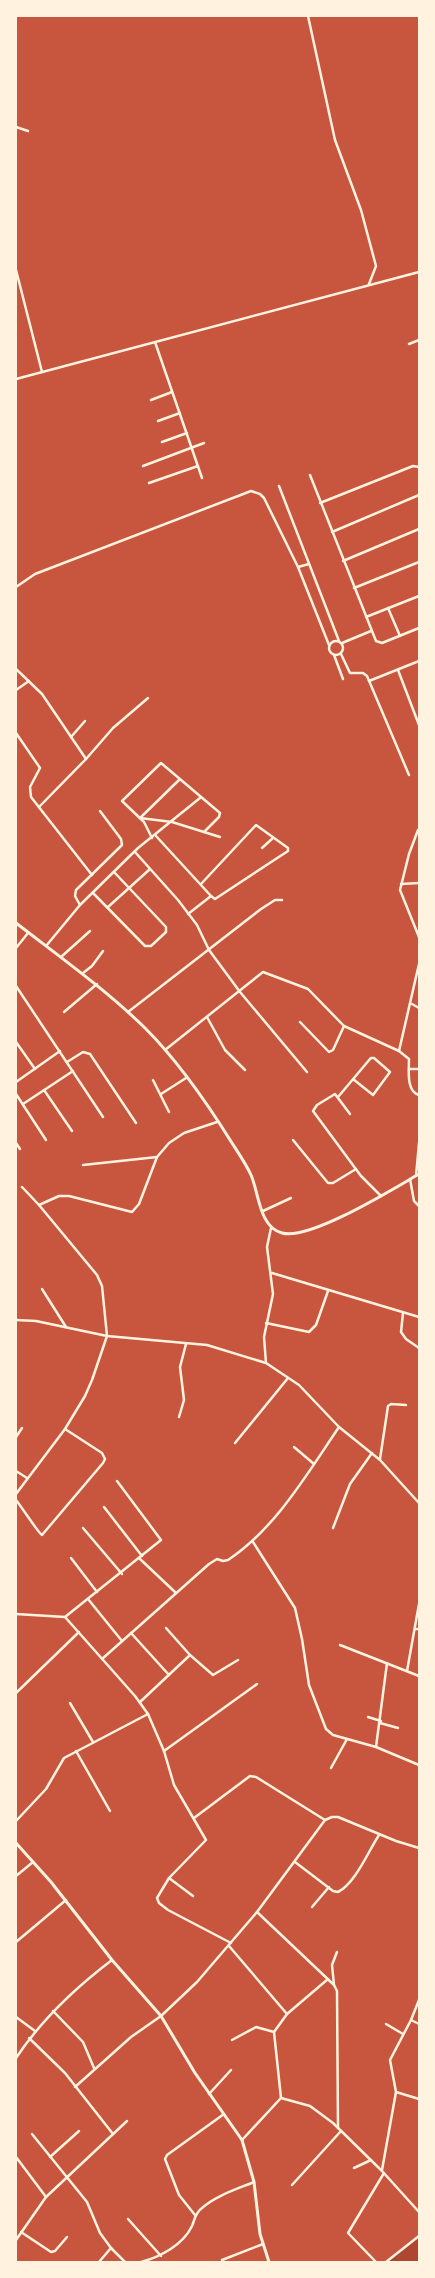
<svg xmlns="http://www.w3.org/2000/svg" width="435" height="2278" font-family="'Nunito Sans',sans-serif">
<rect width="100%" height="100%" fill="#c8553d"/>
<polygon fill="#ae4732" points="419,2237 419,2262 387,2262"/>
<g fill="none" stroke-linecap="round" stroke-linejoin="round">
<g stroke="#fff3e0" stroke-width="2.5">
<polyline points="308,16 335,140 361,210 376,266 369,284"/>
<polyline points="16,127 28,131"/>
<polyline points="16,270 42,372"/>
<polyline points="155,342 202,478"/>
<polyline points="409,344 419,340"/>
<polyline points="16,379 419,272"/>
<polyline points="151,400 172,392"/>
<polyline points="158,421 180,413"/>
<polyline points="162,442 187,433"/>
<polyline points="143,466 204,443"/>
<polyline points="310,475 376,641 382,643 419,628"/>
<polyline points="149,483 198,466"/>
<polyline points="279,486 339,641"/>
<polyline points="320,503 413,466 419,467"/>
<polyline points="332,532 419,495"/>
<polyline points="343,561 419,529"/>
<polyline points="298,567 309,564"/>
<polyline points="16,587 35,574 251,491 260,494 264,498 298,567 329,645"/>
<polyline points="354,588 419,562"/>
<polyline points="388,608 400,636"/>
<polyline points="366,617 419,596"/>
<circle cx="336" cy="648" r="7"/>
<polyline points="342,643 371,631"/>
<polyline points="341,654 350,673 363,673 367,676 409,775"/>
<polyline points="334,655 343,679"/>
<polyline points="16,669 42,694 86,759 39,807"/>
<polyline points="398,670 419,725"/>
<polyline points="369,681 419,661"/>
<polyline points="16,690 29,681"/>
<polyline points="16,733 40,768 30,787 31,797 92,875"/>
<polyline points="71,737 85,721"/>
<polyline points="86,759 113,728 148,698"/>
<polyline points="179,780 140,818 172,822 220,837"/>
<polyline points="418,830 409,854 400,890 419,937"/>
<polyline points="156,836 211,896"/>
<polyline points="152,838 144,822 122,801 161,763 220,813 219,817 204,832"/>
<polyline points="262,848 273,838"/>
<polyline points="135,852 178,900 197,925 209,950 240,992 307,1072"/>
<polyline points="401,884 419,883"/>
<polyline points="93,893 145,946 151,946 166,932 166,927 114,872"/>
<polyline points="80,905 75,896 76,890 122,845 121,839 100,811"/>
<polyline points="108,907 150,869"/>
<polyline points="188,914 211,896 215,899 288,851 288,848 256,825 201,884"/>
<polyline points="46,946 80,905 138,848 200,798"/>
<polyline points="16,948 28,933"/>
<polyline points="61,957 90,931"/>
<polyline points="83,973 92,966 103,951"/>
<polyline points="16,986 103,1117"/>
<polyline points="412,1004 419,1008"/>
<polyline points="64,1012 97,984"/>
<polyline points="128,1012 261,909 275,900 282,900"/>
<polyline points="207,1017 225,1050 245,1070"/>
<polyline points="344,1026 399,1051 419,964"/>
<polyline points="16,1042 35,1069"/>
<polyline points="165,1050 263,972 308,989 344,1026 333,1050 329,1052 300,1022"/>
<path d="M399 1051 409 1059C409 1070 406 1092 419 1095"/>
<polyline points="67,1062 83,1052 90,1054 136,1123"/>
<polyline points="409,1069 419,1069"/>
<polyline points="153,1080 169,1112"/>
<polyline points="16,1082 60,1051"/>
<polyline points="44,1090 72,1131"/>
<polyline points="16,1094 46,1140"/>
<polyline points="161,1094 186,1078"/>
<polyline points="338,1097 370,1059 371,1058 374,1058 390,1072 373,1095 353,1079"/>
<polyline points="23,1104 73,1071"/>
<polyline points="350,1114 335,1094 317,1105 313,1111 361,1176 381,1196"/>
<polyline points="293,1140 328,1183 333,1183 356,1169"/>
<polyline points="16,1143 20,1149"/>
<polyline points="83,1165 157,1157"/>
<polyline points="416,1176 419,1143"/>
<polyline points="410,1179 414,1201 419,1206"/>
<polyline points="39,1205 59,1196 69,1196 132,1212 139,1204 157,1157 169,1143 184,1133 217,1122"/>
<polyline points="263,1211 291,1198"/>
<polyline points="272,1273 419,1317"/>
<polyline points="42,1289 66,1327"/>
<polyline points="403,1313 401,1332 406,1339 419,1348"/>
<polyline points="16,1320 36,1321 107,1336 207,1345 266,1363 299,1385 339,1427 380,1460 419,1503"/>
<polyline points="266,1323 309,1332 316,1325 328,1291"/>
<polyline points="266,1363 264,1337 273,1294 267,1247 271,1228"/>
<polyline points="179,1417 184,1400 180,1367 186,1344"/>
<polyline points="16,1437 22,1428"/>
<polyline points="235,1443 288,1378"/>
<polyline points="294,1447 314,1464"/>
<polyline points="380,1459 388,1406 391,1404 406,1405"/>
<polyline points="16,1471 27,1478"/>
<polyline points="16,1494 65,1429 85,1396 92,1380 107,1336 102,1286 97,1275 39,1205 22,1187"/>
<path d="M16 1500C21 1506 39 1534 42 1535L103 1463 105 1459 102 1453 65 1429"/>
<polyline points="104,1507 142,1556"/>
<polyline points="83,1528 122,1574"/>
<polyline points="333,1528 350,1484 372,1453"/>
<polyline points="253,1542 295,1608 302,1639 309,1685 326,1729 333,1735 376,1747 419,1765"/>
<polyline points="71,1558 97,1592"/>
<polyline points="140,1559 176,1593"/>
<polyline points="88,1599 122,1641"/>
<polyline points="16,1614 65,1617 135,1696 148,1714 64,1758 46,1789 16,1821"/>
<polyline points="65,1617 161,1540 117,1481"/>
<polyline points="166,1628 190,1655"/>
<polyline points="415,1629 419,1629"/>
<polyline points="131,1633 169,1675"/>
<polyline points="340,1645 419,1676"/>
<path d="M102 1659 209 1564 217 1559 223 1561 228 1560C275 1529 307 1474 339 1427"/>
<polyline points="407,1671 419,1604"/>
<polyline points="16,1693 79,1632"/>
<polyline points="140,1702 190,1655 213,1675 238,1660"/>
<polyline points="70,1703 93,1742"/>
<polyline points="148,1714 164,1751 174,1785 206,1840 169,1878 157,1898 159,1903 168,1910 231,1943"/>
<polyline points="368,1717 381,1721"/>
<polyline points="380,1723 398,1728"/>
<polyline points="376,1747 387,1663"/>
<polyline points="76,1751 110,1811"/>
<polyline points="164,1751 257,1684"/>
<polyline points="331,1768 347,1739"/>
<polyline points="194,1818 250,1776 256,1777 325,1820"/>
<path d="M295 1862 333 1891 338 1892C355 1884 369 1850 379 1835"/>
<polyline points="16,1876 33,1862"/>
<polyline points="169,1878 193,1896"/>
<polyline points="312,1907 329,1887"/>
<polyline points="257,1912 334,1985 337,1991 338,2128"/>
<polyline points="16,1942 66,1900"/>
<polyline points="229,1946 287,2014"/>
<polyline points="334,1985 332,1965 337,1952"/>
<polyline points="53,2011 83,2042 94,2068"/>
<polyline points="16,2017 35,2031"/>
<polyline points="411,2020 419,2024"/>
<polyline points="386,2024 403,2034"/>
<polyline points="29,2038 65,2073 113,2134"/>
<polyline points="232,2040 256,2027 274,2032"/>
<path d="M16 2058C42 2019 75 1988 112 1960"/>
<polyline points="75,2087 131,2037 161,2016 197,1982 257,1912 325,1820 332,1817 338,1817 396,1841 419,1848"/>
<polyline points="396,2092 419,2099"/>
<polyline points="209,2094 231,2070"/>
<polyline points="281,2098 274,2032 287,2014 328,1979"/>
<polyline points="32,2134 87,2202 100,2233 111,2248 125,2262"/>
<polyline points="242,2140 281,2098 310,2106 333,2123 382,2171 419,2212"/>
<polyline points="16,2157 46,2197"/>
<polyline points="50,2157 79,2131"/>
<polyline points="354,2168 371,2160"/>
<polyline points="382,2170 396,2092 390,2060 411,2020 419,2000"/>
<polyline points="292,2185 341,2131"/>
<polyline points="195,2215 179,2195 165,2159 167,2155 224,2114"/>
<polyline points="128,2219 161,2256"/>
<polyline points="21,2232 51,2252 55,2251 67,2237"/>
<polyline points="16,2240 46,2197 127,2121"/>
<polyline points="222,2260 263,2244"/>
<polyline points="99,2262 111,2248"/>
<path d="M141 2262C160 2257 183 2245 192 2226 195 2219 195 2213 202 2208 215 2196 237 2189 254 2182"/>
<polyline points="376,2262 348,2233 384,2173"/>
<polyline points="386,2262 419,2236"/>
</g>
<g stroke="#fff3e0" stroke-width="3">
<path d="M16 923C60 957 105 989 145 1028 176 1059 209 1106 232 1143 239 1154 246 1164 251 1175 259 1193 259 1227 282 1233 309 1241 393 1189 419 1174"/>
<polyline points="16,1843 51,1882 112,1960 161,2016 195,2073 242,2140 254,2182 260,2234 269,2262"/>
</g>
</g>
<rect width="435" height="2278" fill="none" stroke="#fff3e0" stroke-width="34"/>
</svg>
